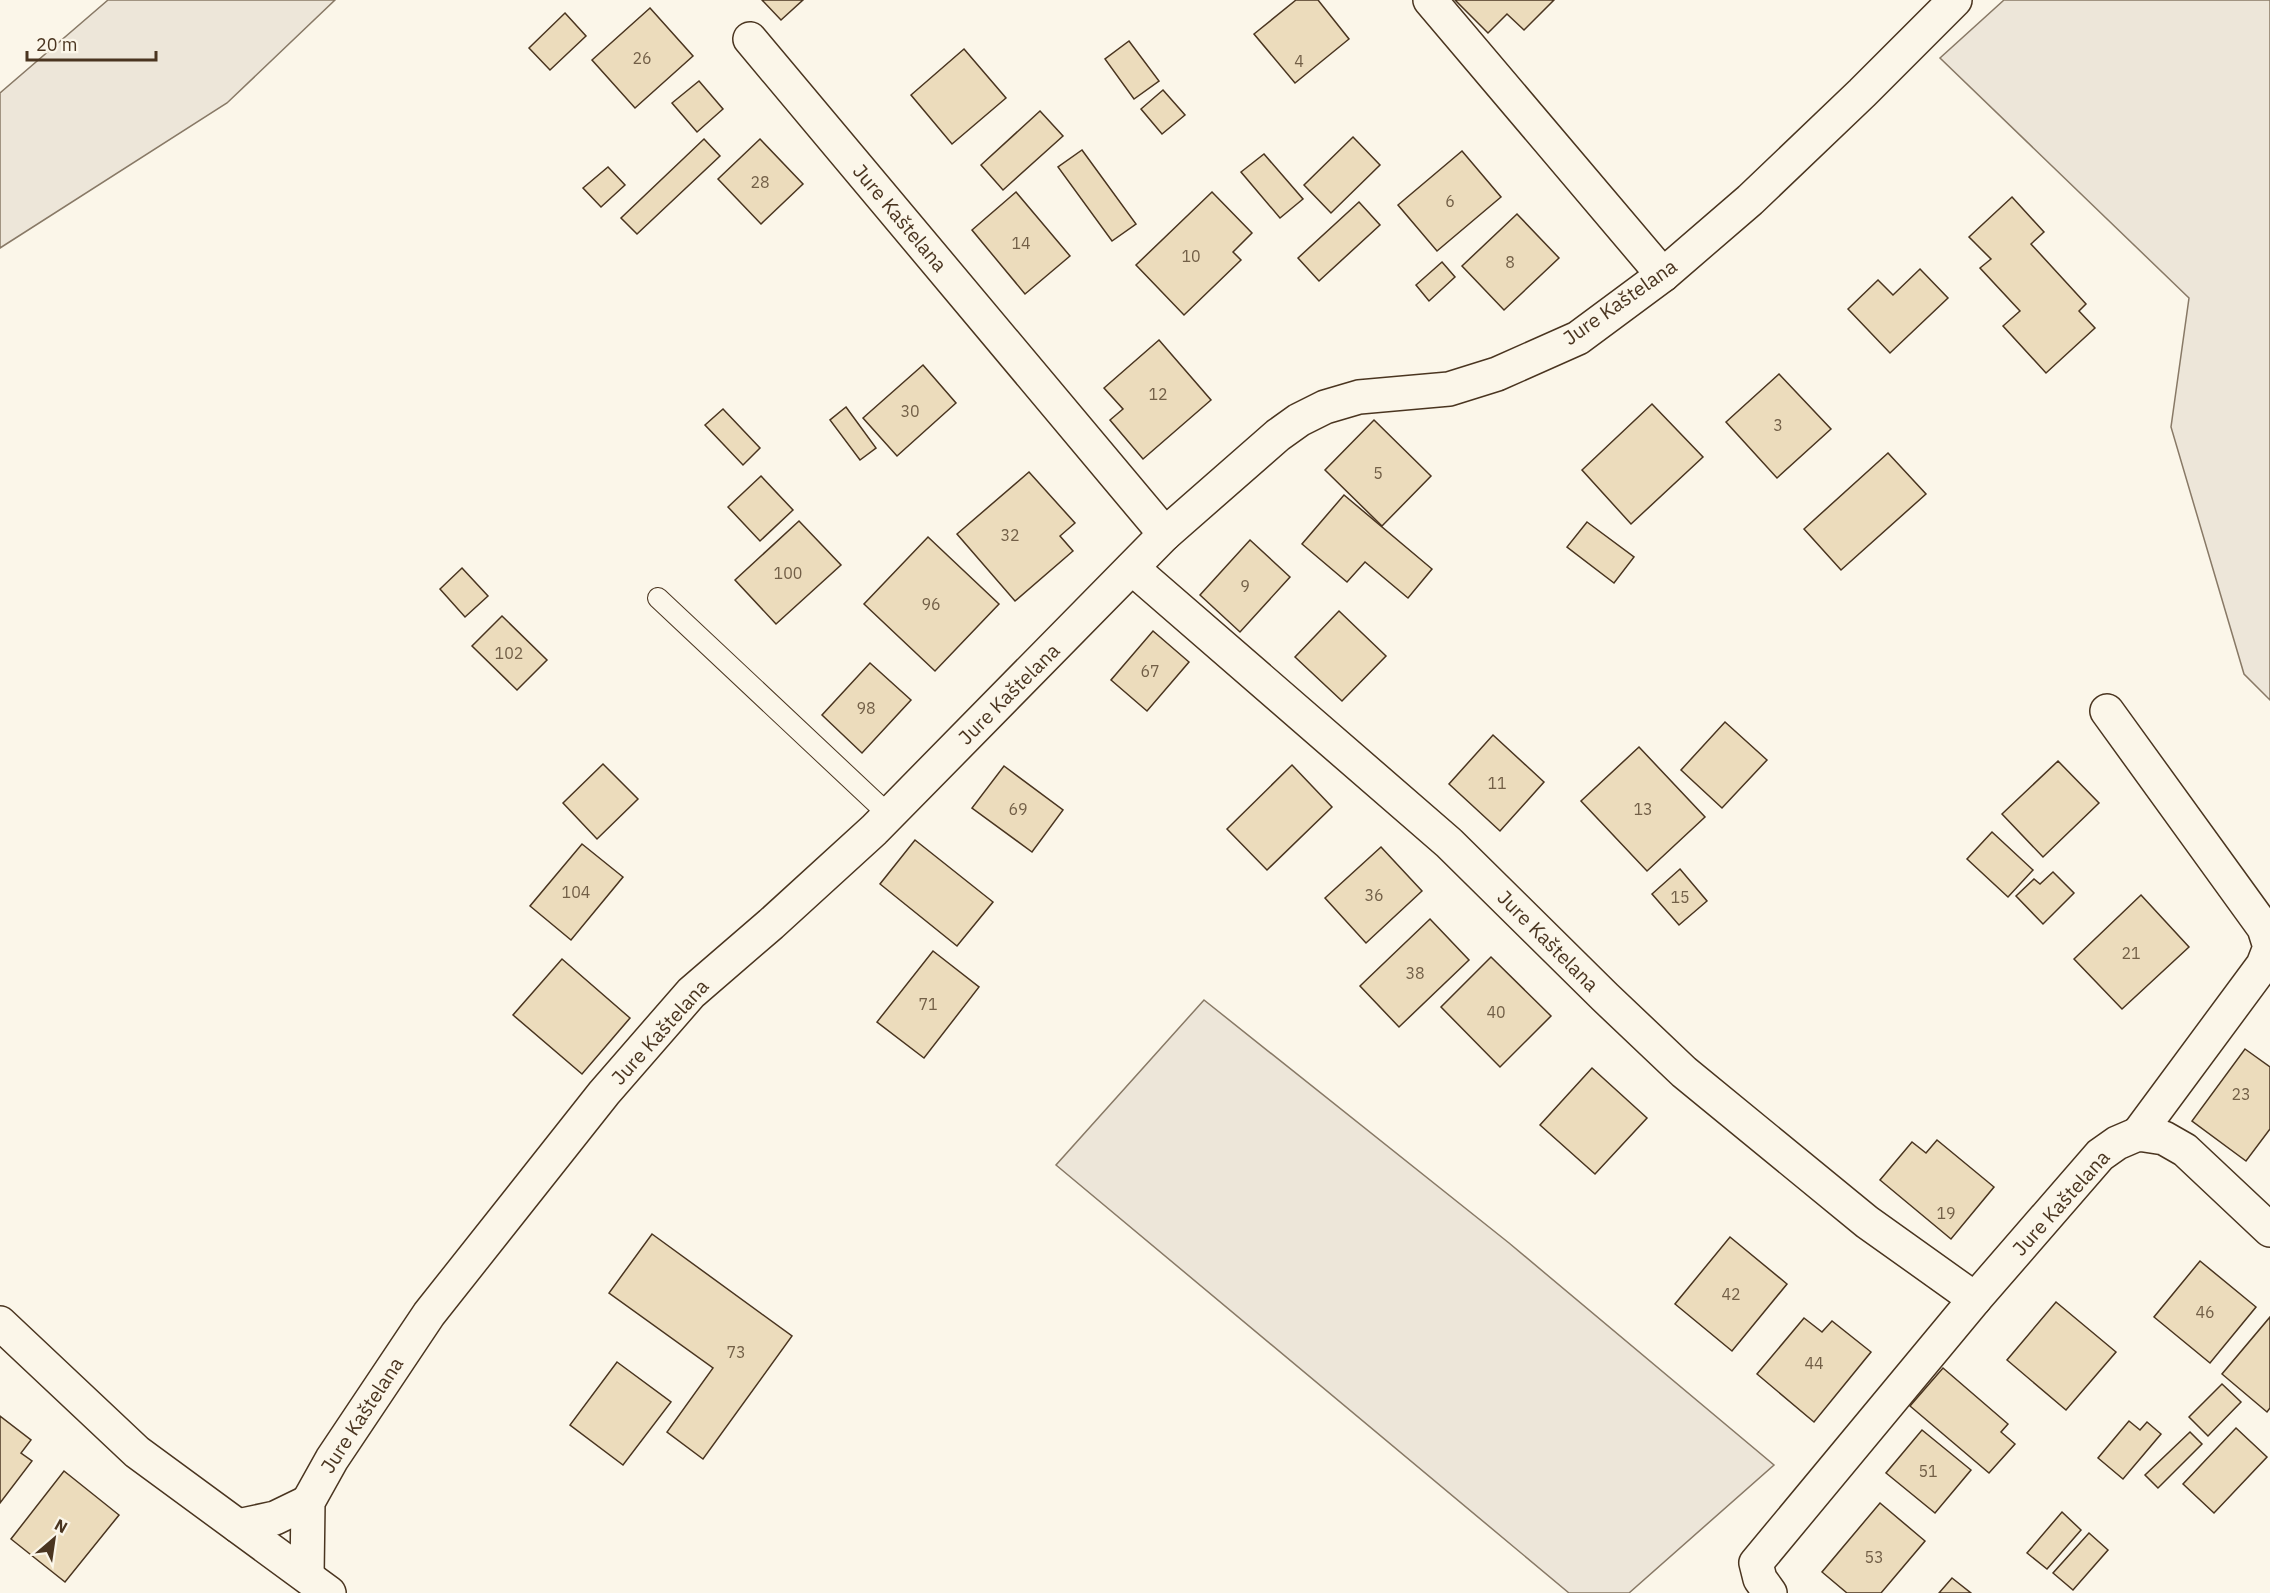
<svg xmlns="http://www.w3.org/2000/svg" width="2270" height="1593" font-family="'IBM Plex Sans',sans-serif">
<rect width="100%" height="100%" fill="#fbf6e9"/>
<g fill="#ede6d9" stroke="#887966" stroke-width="1.5">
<polygon points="108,0 335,0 227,103 0,248 0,93"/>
<polygon points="2004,0 2270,0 2270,700 2244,674 2171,427 2189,298 1940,58"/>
<polygon points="1204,1000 1509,1243 1774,1465 1629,1593 1569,1593 1056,1165"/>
</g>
<g fill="#ecdcbc" stroke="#4a3520" stroke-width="1.5">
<polygon points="762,0 803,0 781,20"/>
<polygon points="1296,0 1318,0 1349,39 1295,83 1254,34"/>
<polygon points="1455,0 1554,0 1524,30 1507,14 1488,33"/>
<polygon points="650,8 693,56 635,108 592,60"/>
<polygon points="565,13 586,36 550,70 529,48"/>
<polygon points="1129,41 1159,81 1134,99 1105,59"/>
<polygon points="964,49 1006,98 952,144 911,95"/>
<polygon points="699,81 723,109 697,132 672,103"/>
<polygon points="1163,90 1185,115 1162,134 1141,109"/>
<polygon points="1040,111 1063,136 1003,190 981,165"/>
<polygon points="1353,137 1380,165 1331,213 1304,185"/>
<polygon points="704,139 720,156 637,234 621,218"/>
<polygon points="760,139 803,184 761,224 718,179"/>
<polygon points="1082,150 1136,224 1112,241 1058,167"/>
<polygon points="1462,151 1501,197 1437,251 1398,205"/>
<polygon points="1264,154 1303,199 1280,218 1241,172"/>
<polygon points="608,167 625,185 601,207 583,188"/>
<polygon points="1016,192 1070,256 1025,294 972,230"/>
<polygon points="1212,192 1252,233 1233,252 1241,260 1184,315 1136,265"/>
<polygon points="2012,197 2044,232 2031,244 2086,304 2079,311 2095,328 2046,373 2003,326 2020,311 1980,268 1991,259 1969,237"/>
<polygon points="1359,202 1380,225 1319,281 1298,258"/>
<polygon points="1517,214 1559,258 1504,310 1462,266"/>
<polygon points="1442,262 1455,277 1429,301 1416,285"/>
<polygon points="1920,269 1948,298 1890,353 1848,309 1878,280 1893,295"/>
<polygon points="1159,340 1211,400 1143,459 1110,420 1123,409 1104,388"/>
<polygon points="923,365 956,403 897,456 863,418"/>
<polygon points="1779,374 1831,429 1777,478 1726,422"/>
<polygon points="1652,404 1703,457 1631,524 1582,470"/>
<polygon points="846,407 876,448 860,460 830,420"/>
<polygon points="723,409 760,448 743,465 705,425"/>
<polygon points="1374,420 1431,476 1382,526 1325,470"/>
<polygon points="1888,453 1926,494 1841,570 1804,529"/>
<polygon points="1029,472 1075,523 1060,536 1073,551 1015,601 957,534"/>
<polygon points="761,476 793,510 760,541 728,507"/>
<polygon points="1344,495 1432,569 1408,598 1365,562 1347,582 1302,544"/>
<polygon points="799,521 841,565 776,624 735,580"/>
<polygon points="1587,522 1634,557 1614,583 1567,547"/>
<polygon points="928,537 999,604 935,671 864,604"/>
<polygon points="1250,540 1290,577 1240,632 1200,595"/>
<polygon points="462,568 488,596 465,617 440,589"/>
<polygon points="1339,611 1386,656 1342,701 1295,657"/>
<polygon points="502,616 547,660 517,690 472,646"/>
<polygon points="1153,631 1189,662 1147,711 1111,680"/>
<polygon points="870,663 911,700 862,753 822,715"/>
<polygon points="1725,722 1767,760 1722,808 1681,770"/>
<polygon points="1493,735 1544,782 1500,831 1449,784"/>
<polygon points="1639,747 1705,817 1647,871 1581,801"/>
<polygon points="2058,761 2099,803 2043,857 2002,814"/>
<polygon points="603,764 638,799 597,839 563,803"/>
<polygon points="1292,765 1332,807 1267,870 1227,829"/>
<polygon points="1004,766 1063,810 1032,852 972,808"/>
<polygon points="1992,832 2033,870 2008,897 1967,859"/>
<polygon points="915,840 993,902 957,946 880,884"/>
<polygon points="582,844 623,877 571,940 530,906"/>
<polygon points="1381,847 1422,891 1366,943 1325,898"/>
<polygon points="1680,869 1707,901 1679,925 1652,894"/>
<polygon points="2053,872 2074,893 2043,924 2016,896 2034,879 2040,884"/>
<polygon points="2141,895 2189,947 2122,1009 2074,959"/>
<polygon points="1430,919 1469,960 1399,1027 1360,986"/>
<polygon points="933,951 979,987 924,1058 877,1022"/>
<polygon points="1491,957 1551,1016 1500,1067 1441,1007"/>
<polygon points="562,959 630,1018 582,1074 513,1015"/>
<polygon points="2245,1049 2270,1067 2270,1129 2246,1161 2192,1121"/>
<polygon points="1592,1068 1647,1118 1595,1174 1540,1125"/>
<polygon points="1937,1140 1994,1187 1951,1239 1880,1180 1912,1142 1926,1153"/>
<polygon points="652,1234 792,1336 703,1459 667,1432 713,1368 609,1293"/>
<polygon points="1730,1237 1787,1284 1732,1351 1675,1304"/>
<polygon points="2200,1261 2256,1307 2210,1363 2154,1317"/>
<polygon points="2056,1302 2116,1352 2066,1410 2007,1360"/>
<polygon points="2270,1317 2270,1408 2267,1412 2222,1374"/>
<polygon points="1804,1318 1822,1332 1832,1321 1871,1352 1814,1422 1757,1374"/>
<polygon points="617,1362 671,1402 623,1465 570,1425"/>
<polygon points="1943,1368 2008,1424 2001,1432 2015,1444 1989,1473 1910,1406"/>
<polygon points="2222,1384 2241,1402 2208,1436 2189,1417"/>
<polygon points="0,1416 31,1440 21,1453 32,1461 0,1503"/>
<polygon points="2129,1421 2140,1430 2147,1422 2161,1434 2123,1479 2098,1458"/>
<polygon points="2236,1428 2267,1457 2214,1513 2183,1484"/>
<polygon points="1922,1430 1971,1470 1935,1513 1886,1473"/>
<polygon points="2190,1432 2202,1444 2158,1488 2145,1475"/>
<polygon points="64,1471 119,1515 65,1582 11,1539"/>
<polygon points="1880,1503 1925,1541 1881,1593 1847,1593 1822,1572"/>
<polygon points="2062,1512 2081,1530 2047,1569 2027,1553"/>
<polygon points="2089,1533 2108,1550 2073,1590 2053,1573"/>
<polygon points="1952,1578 1971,1593 1939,1593"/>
</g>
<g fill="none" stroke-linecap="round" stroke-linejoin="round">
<defs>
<polyline id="lane" points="658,598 889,815"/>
<g id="street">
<polyline points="1430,0 1663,275"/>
<polyline points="750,39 1165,534"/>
<polyline points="1132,568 1449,843 1605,997 1684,1072 1867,1222 1975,1299"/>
<polyline points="2107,711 2264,928 2270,947 2263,965 2138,1134"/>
<polyline points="0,1323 137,1452 329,1593"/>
<polyline points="238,1526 275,1518 308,1502"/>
<polyline points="307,1575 308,1502 332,1459 429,1314 604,1093 691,993 771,924 874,830 1165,534 1278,435 1299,420 1325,407 1359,397 1449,389 1497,374 1578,338 1663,275 1750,200 1862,93 1955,0"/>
<polyline points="1770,1593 1760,1579 1756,1563 1975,1299 2100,1155 2117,1143 2138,1134 2164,1138 2185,1150 2270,1230"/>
</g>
</defs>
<use href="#lane" stroke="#4a3520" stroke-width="22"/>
<use href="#street" stroke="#4a3520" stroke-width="36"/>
<use href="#lane" stroke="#fbf6e9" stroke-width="20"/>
<use href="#street" stroke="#fbf6e9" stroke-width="33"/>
</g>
<g text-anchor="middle" stroke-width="4.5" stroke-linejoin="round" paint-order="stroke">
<g font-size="16" fill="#725f47">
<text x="642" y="64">26</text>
<text x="1299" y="67">4</text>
<text x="760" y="188">28</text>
<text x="1450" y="207">6</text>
<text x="1021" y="249">14</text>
<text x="1191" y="262">10</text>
<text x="1510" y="268">8</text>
<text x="1158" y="400">12</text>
<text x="910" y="417">30</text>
<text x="1778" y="431">3</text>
<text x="1378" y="479">5</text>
<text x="1010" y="541">32</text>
<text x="788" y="579">100</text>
<text x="1245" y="592">9</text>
<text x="931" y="610">96</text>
<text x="509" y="659">102</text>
<text x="1150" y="677">67</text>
<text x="866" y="714">98</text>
<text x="1497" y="789">11</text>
<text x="1018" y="815">69</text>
<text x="1643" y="815">13</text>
<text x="576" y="898">104</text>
<text x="1374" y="901">36</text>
<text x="1680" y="903">15</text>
<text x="2131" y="959">21</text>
<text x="1415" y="979">38</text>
<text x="928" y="1010">71</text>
<text x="1496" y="1018">40</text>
<text x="2241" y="1100">23</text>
<text x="1946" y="1219">19</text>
<text x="1731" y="1300">42</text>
<text x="2205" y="1318">46</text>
<text x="736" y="1358">73</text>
<text x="1814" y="1369">44</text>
<text x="1928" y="1477">51</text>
<text x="1874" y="1563">53</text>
</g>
<g font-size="20" fill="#4a3520" stroke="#fbf6e9">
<text transform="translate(900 218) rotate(50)" y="7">Jure Kaštelana</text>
<text transform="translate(1620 302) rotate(-35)" y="7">Jure Kaštelana</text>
<text transform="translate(1009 694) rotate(-45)" y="7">Jure Kaštelana</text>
<text transform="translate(1548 941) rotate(45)" y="7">Jure Kaštelana</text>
<text transform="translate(660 1032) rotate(-48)" y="7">Jure Kaštelana</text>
<text transform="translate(2061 1203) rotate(-48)" y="7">Jure Kaštelana</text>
<text transform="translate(362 1415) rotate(-57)" y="7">Jure Kaštelana</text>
</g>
</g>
<g transform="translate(54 1539) rotate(29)" stroke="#fbf6e9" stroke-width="4.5" paint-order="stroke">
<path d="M0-4.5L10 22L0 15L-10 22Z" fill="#4a3520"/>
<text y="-9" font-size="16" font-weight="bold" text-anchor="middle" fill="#4a3520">N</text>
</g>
<path d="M27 51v9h129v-9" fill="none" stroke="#4a3520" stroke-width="3"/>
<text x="36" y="51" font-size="18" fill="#4a3520" stroke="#fbf6e9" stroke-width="4.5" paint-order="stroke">20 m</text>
</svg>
